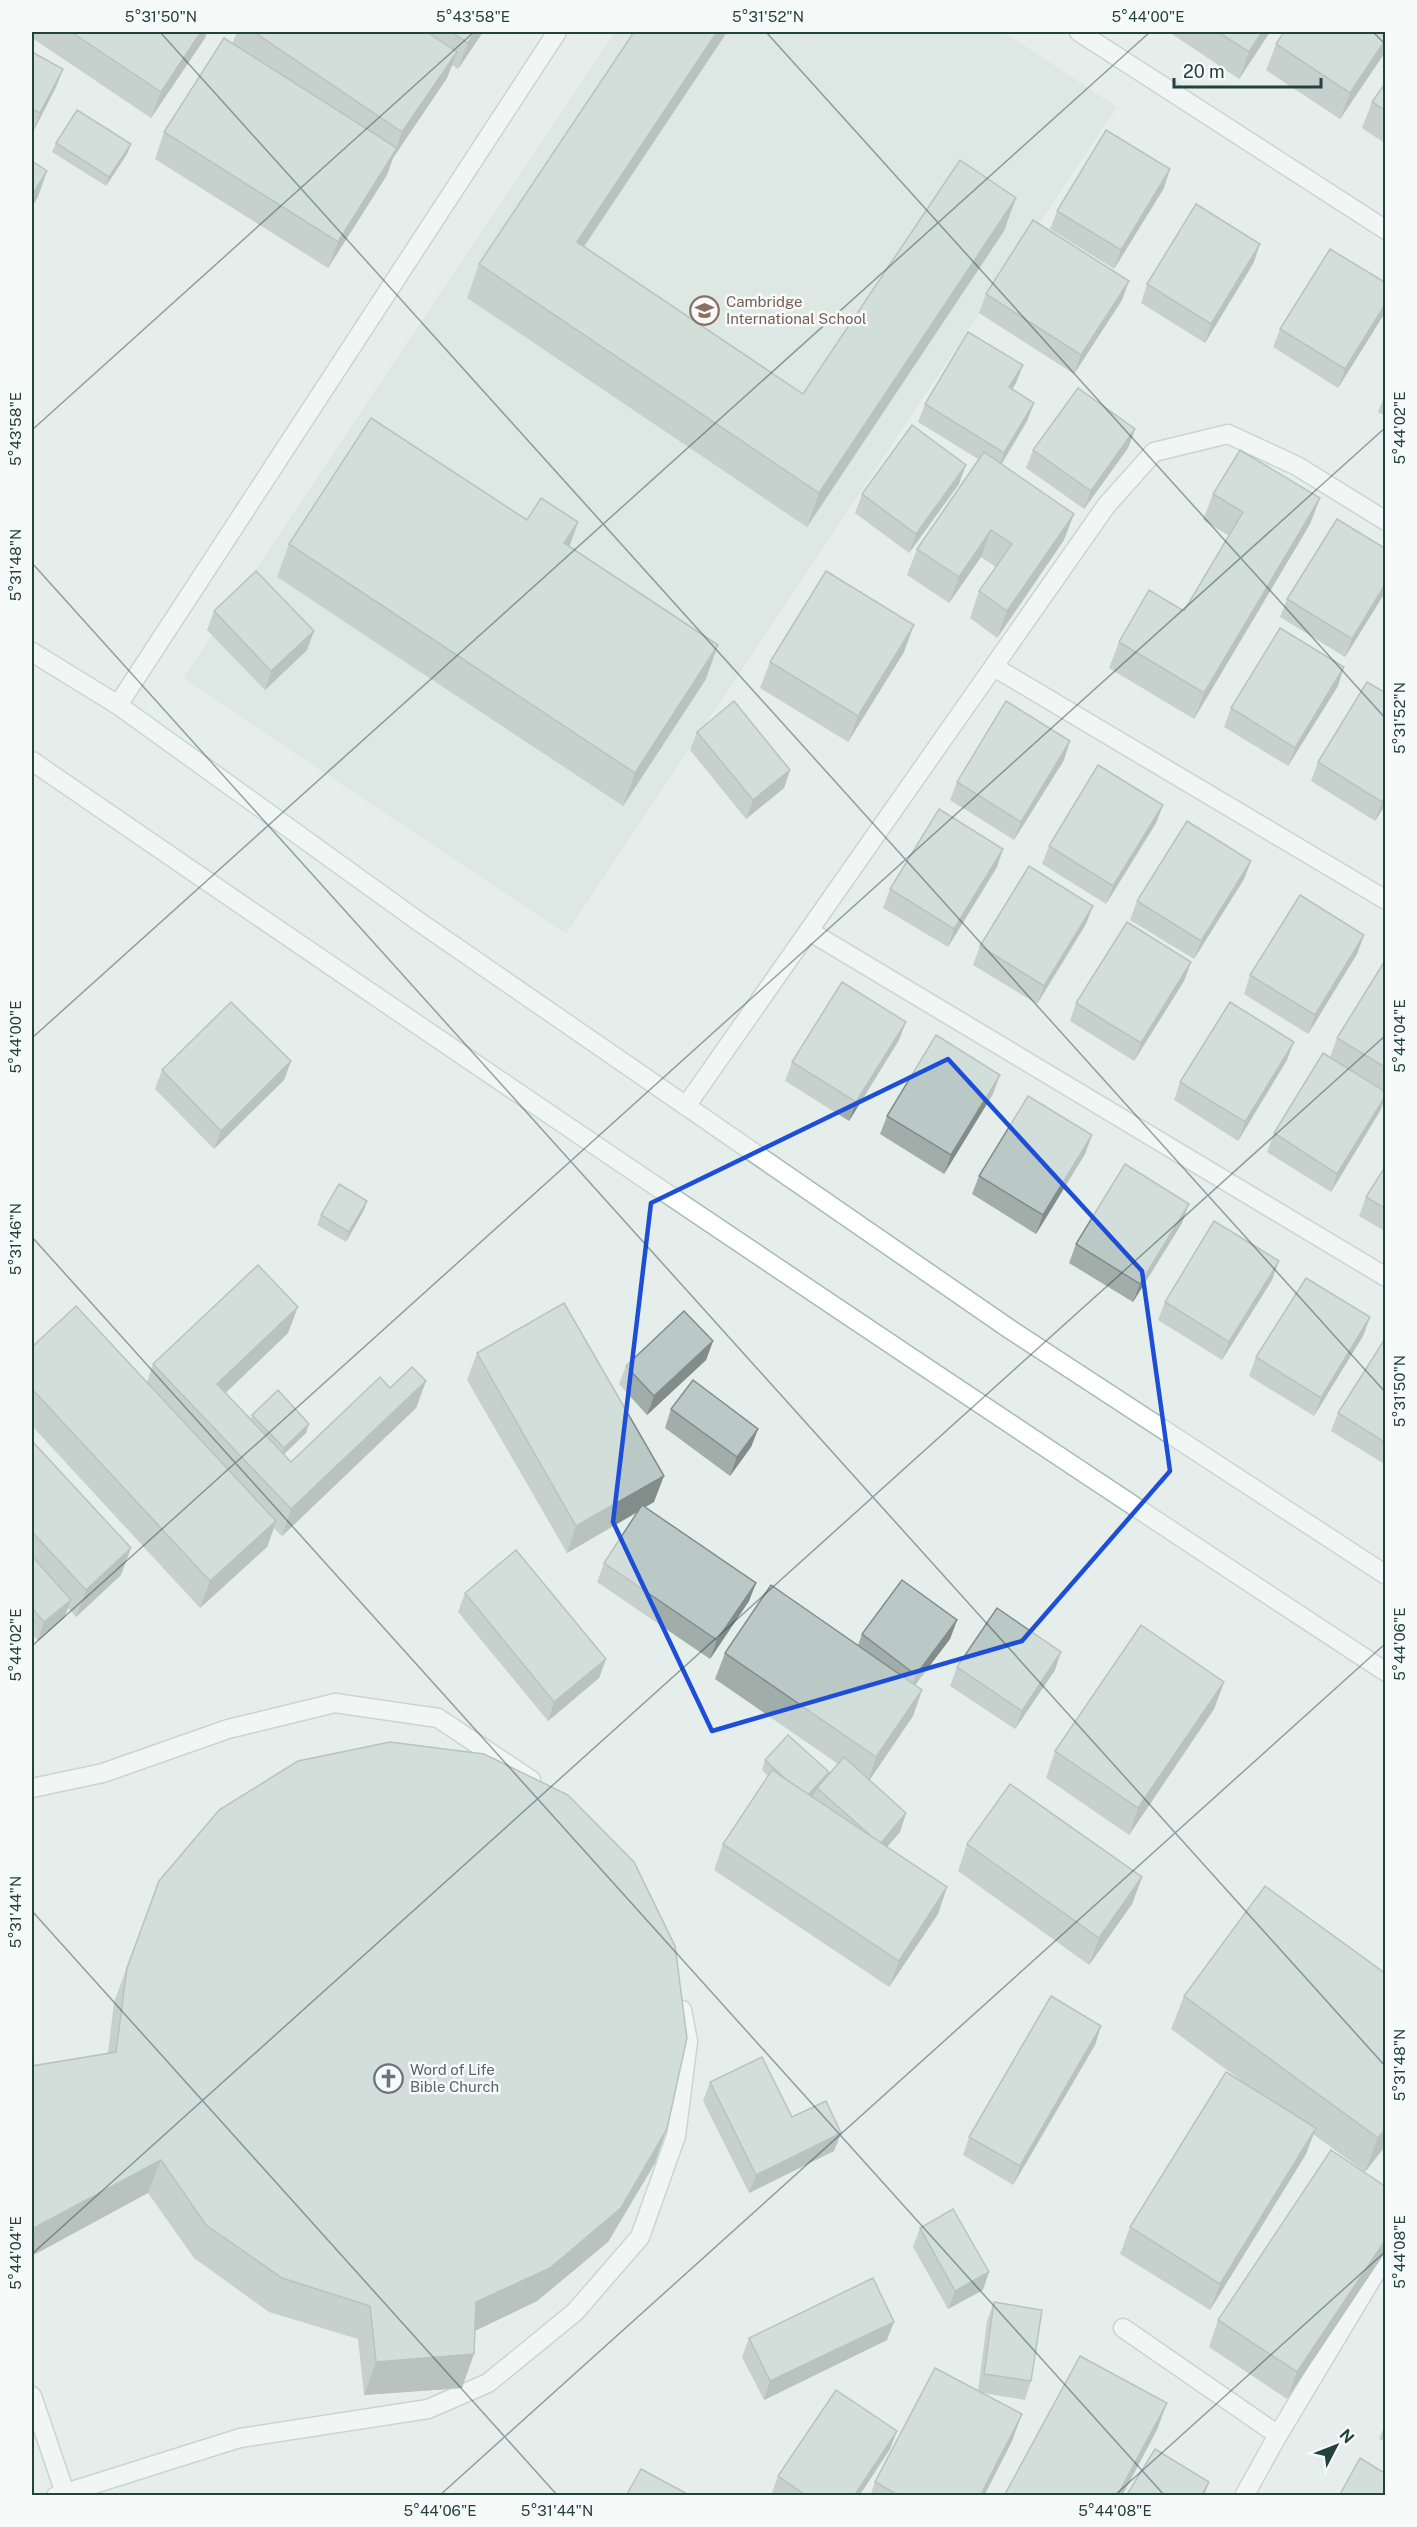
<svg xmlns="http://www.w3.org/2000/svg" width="1417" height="2527" font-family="'Public Sans',sans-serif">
<rect width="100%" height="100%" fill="#e5eeeb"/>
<polygon fill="#d3deda" points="615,32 1004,32 1117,107 566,934 183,678"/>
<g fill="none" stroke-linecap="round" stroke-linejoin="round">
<defs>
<g id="service">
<polyline points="32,1788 103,1773 228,1729 335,1703 438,1718 531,1780"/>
<polyline points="32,2396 65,2493"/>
<polyline points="56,2496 240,2438 428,2409 488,2383 575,2312 640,2237 676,2136 688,2041 682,2010"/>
</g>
<g id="minor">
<polyline points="1079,32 1386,230"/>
<polyline points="994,667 1386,900"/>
<polyline points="118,705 557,32"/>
<polyline points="809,931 1386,1277"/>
<polyline points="686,1106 1106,506 1154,452 1228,434 1297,466 1386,521"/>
<polyline points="1123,2328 1278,2435"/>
<polyline points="1244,2496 1278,2435 1386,2255"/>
</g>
<g id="secondary">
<polyline points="32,652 118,705 418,921 1011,1330 1386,1575"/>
<path d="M32 761C480 1069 931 1374 1386 1672"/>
</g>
</defs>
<use href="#service" stroke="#a7b7b3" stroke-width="21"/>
<use href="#minor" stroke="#a7b7b3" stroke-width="21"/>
<use href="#secondary" stroke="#a3bbb5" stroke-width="21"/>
<use href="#service" stroke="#fff" stroke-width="18"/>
<use href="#minor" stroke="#fff" stroke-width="18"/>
<use href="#secondary" stroke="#fff" stroke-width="18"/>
</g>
<g fill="#a0ada9">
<polygon points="32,32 207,32 205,38 151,118 32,38"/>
<polygon points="237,32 483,32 458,69 452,65 447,78 393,158 387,175 328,268 155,159 164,132 232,44"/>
<polygon points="727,32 584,247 803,394 1004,231 807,527 467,298 479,264"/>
<polygon points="1169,32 1270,32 1239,79"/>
<polygon points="1386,32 1386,51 1340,119 1266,70 1276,44"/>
<polygon points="32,52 63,69 56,87 33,132 32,131"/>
<polygon points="1386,82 1386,144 1362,128 1372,102"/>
<polygon points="56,143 131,144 127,154 106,186 52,152"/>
<polygon points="1164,188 1114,269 1050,229 1057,211"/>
<polygon points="1254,262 1205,343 1141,303 1147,284"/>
<polygon points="1386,283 1386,311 1338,388 1273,347 1280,329"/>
<polygon points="986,294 1122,300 1074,374 979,313"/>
<polygon points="1023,365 1016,383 1012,390 1034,403 1027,421 1002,464 1064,540 997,638 970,618 979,591 996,567 981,557 949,603 907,575 917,549 978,459 918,422 925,404"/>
<polygon points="1386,392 1386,416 1378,412"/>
<polygon points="1135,429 1128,448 1084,509 1026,468 1033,450"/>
<polygon points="959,484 909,553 855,513 862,494"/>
<polygon points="1213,494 1320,498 1310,524 1194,719 1109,668 1119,642 1184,611 1229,536 1203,520"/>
<polygon points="527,520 578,522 569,546 706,679 623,806 277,577 289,544"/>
<polygon points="1386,549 1386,591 1345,657 1280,617 1287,599"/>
<polygon points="214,611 307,650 265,690 207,630"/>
<polygon points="904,652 848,742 760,688 770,662"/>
<polygon points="1338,686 1288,766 1224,727 1231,708"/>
<polygon points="1386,693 1386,804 1375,821 1311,781 1318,762"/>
<polygon points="697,732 790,770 784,788 746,819 690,750"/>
<polygon points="1064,760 1014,840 950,800 957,782"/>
<polygon points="1163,805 1156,823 1106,904 1042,864 1049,846"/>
<polygon points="1003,849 997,867 948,947 883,908 890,889"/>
<polygon points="1251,861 1244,879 1194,959 1130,920 1137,901"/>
<polygon points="1086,924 1037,1004 973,965 980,946"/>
<polygon points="1364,935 1357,954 1308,1034 1244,994 1250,975"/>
<polygon points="1386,959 1386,1091 1330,1057 1337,1038"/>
<polygon points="1191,962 1184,981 1134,1061 1070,1021 1076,1003"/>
<polygon points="899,1040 849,1121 785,1081 792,1062"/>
<polygon points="1287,1060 1238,1141 1174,1100 1180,1082"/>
<polygon points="291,1061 284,1080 214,1149 155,1089 162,1070"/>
<polygon points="1386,1092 1386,1097 1380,1111 1331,1192 1267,1152 1274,1133"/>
<polygon points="993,1094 944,1174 880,1134 887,1116"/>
<polygon points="1092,1135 1085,1154 1036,1234 972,1194 979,1176"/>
<polygon points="1386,1165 1386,1232 1359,1216 1366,1197"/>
<polygon points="367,1201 364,1210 346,1242 317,1225 321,1215"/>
<polygon points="1182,1223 1133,1302 1069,1263 1076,1244"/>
<polygon points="1272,1280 1222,1360 1158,1320 1165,1302"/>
<polygon points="1370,1317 1363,1336 1314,1416 1249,1376 1256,1357"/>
<polygon points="288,1333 225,1393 251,1419 252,1415 306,1433 284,1454 291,1462 390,1388 426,1381 416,1408 282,1536 274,1528 267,1547 200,1608 32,1426 32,1347 147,1382 153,1364"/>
<polygon points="1386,1337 1386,1465 1331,1431 1338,1413"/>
<polygon points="713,1341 706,1360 647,1415 619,1384 626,1366"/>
<polygon points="477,1353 654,1502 645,1507 756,1583 749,1601 710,1659 597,1582 604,1563 638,1512 567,1553 467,1380"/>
<polygon points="671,1409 758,1429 751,1447 730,1476 665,1428"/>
<polygon points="32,1441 121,1575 76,1617 68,1608 64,1618 38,1641 32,1634"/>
<polygon points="465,1593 606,1659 599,1678 548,1721 458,1612"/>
<polygon points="957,1620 950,1639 915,1685 922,1690 913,1716 869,1780 906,1813 900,1832 887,1847 947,1887 938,1914 889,1987 714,1870 723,1844 768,1776 762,1770 765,1760 828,1775 838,1764 715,1679 725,1653 858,1645 862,1634"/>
<polygon points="957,1667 1055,1670 1015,1729 950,1686"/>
<polygon points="1224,1682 1214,1709 1129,1835 1046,1778 1055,1751"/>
<polygon points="967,1844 1142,1877 1132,1904 1089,1965 958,1871"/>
<polygon points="159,1881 655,2163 608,2242 537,2301 475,2331 462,2388 364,2395 358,2339 269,2312 194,2258 148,2193 108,2053 114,2002"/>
<polygon points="1386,1974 1386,2145 1365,2172 1313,2134 1306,2154 1210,2310 1120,2254 1130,2227 1250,2087 1171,2029 1184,1996"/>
<polygon points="1101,2026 1095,2045 1013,2185 963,2155 969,2137"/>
<polygon points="710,2082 792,2117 841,2133 834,2151 749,2193 703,2101"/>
<polygon points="1386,2187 1386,2251 1287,2399 1209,2347 1218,2320"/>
<polygon points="920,2228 983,2290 948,2309 913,2247"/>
<polygon points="994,2302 1031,2381 1025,2400 982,2393 1022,2414 1012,2441 984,2496 870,2496 875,2482 978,2391 987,2321"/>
<polygon points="749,2338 887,2340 764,2400 742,2357"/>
<polygon points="1386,2422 1386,2442 1379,2439"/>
<polygon points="897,2431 890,2449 859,2496 773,2496 771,2495 778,2476"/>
</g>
<g fill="#828d8a">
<polygon points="201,32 207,32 205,38 151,118 161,92"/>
<polygon points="475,32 483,32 458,69 468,43"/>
<polygon points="717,32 727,32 564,276 577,242"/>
<polygon points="1262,32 1270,32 1239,79 1249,52"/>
<polygon points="1386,39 1386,51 1340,119 1350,93"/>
<polygon points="457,52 447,78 393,158 387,175 328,268 338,242 396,149 402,132"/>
<polygon points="63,69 56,87 33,132 40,113"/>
<polygon points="131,144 127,154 106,186 109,177"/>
<polygon points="1170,169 1164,188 1114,269 1121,250"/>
<polygon points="47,171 38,197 32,207 32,195"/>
<polygon points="1016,198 1004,231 807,527 819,493"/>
<polygon points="1260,244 1254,262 1205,343 1211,324"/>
<polygon points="1129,281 1122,300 1074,374 1081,355"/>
<polygon points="1386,303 1386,311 1338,388 1345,369"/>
<polygon points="1023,365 1016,383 1002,406 1009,387"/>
<polygon points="1034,403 1027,421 997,471 1004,453"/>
<polygon points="1135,429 1128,448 1084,509 1091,491"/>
<polygon points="966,465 959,484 909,553 916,534"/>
<polygon points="1320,498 1310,524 1194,719 1204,693"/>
<polygon points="1074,514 1064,540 997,638 1007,611"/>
<polygon points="578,522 566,556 564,543"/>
<polygon points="991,530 981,557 949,603 959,577"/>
<polygon points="1386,583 1386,591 1345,657 1352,639"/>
<polygon points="914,625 904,652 848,742 858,716"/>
<polygon points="314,631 307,650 265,690 271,671"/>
<polygon points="718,645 706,679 623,806 635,773"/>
<polygon points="1344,667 1338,686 1288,766 1295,748"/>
<polygon points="1070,741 1064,760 1014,840 1021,822"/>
<polygon points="790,770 784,788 746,819 753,800"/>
<polygon points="1386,796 1386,804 1375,821 1382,802"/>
<polygon points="1163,805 1156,823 1106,904 1113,886"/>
<polygon points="1003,849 997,867 948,947 954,929"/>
<polygon points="1251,861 1244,879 1194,959 1201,941"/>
<polygon points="1093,906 1086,924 1037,1004 1044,986"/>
<polygon points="1364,935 1357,954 1308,1034 1315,1015"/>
<polygon points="1191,962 1184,981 1134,1061 1141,1043"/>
<polygon points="906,1022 899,1040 849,1121 856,1102"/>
<polygon points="1294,1042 1287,1060 1238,1141 1245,1122"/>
<polygon points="291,1061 284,1080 214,1149 221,1131"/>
<polygon points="1000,1075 993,1094 944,1174 951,1155"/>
<polygon points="1386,1095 1380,1111 1331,1192 1337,1174"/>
<polygon points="1092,1135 1085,1154 1036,1234 1043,1215"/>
<polygon points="367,1201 364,1210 346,1242 349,1232"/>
<polygon points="1189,1204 1182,1223 1133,1302 1140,1284"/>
<polygon points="1279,1261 1272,1280 1222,1360 1229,1342"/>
<polygon points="298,1307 288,1333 207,1411 217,1384"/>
<polygon points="1370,1317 1363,1336 1314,1416 1321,1398"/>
<polygon points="713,1341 706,1360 647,1415 654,1396"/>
<polygon points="426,1381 416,1408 282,1536 291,1509"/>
<polygon points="309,1424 306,1433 281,1457 284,1448"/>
<polygon points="758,1429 751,1447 730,1476 737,1457"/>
<polygon points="664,1476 654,1502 567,1553 576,1526"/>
<polygon points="276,1521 267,1547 200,1608 210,1581"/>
<polygon points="131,1548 121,1575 76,1617 86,1590"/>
<polygon points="756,1583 749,1601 710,1659 717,1640"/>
<polygon points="71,1600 64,1618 38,1641 44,1622"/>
<polygon points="957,1620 950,1639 909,1693 916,1675"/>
<polygon points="1061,1652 1055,1670 1015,1729 1022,1711"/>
<polygon points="606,1659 599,1678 548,1721 554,1702"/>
<polygon points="1224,1682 1214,1709 1129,1835 1138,1808"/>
<polygon points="922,1690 913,1716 867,1784 876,1757"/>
<polygon points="829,1772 826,1781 817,1788 815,1793 803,1807 806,1797"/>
<polygon points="906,1813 900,1832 873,1863 880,1844"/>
<polygon points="1142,1877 1132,1904 1089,1965 1099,1938"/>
<polygon points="947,1887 938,1914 889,1987 899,1961"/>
<polygon points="1101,2026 1095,2045 1013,2185 1020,2166"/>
<polygon points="1316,2128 1306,2154 1210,2310 1220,2284"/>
<polygon points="1386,2128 1386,2145 1365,2172 1378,2138"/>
<polygon points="667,2129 655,2163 608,2242 537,2301 464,2336 476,2302"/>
<polygon points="841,2133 834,2151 749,2193 756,2175"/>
<polygon points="161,2160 148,2193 32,2256 32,2229"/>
<polygon points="1386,2239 1386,2251 1287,2399 1297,2372"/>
<polygon points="989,2272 983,2290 948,2309 955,2291"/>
<polygon points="894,2322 887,2340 764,2400 770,2381"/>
<polygon points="474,2354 462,2388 364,2395 376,2362"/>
<polygon points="1167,2403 1157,2430 1122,2496 1117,2496"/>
<polygon points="1022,2414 1012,2441 984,2496 980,2496"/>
<polygon points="897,2431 890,2449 859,2496 854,2496"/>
<polygon points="1209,2482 1204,2496 1201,2496"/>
</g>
<g fill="#bac9c5" stroke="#828d8a" stroke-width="1.5">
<polygon points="71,32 201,32 161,92"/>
<polygon points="254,32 427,32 457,52 402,132"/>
<polygon points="451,32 475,32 468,43"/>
<polygon points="634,32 717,32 577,242 803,394 960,160 1016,198 819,493 479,264"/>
<polygon points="1218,32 1262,32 1249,52"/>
<polygon points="1284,32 1386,32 1386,39 1350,93 1276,44"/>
<polygon points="224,38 397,148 338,242 164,132"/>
<polygon points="32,52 63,69 40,113 32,109"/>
<polygon points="1386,82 1386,111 1372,102"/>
<polygon points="77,110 131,144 109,177 56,143"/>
<polygon points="1106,130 1170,169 1121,250 1057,211"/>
<polygon points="32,161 47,171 32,195"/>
<polygon points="1196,204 1260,244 1211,324 1147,284"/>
<polygon points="1033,220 1129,281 1081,355 986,294"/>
<polygon points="1330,249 1386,283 1386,303 1345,369 1280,329"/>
<polygon points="968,332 1023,365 1009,387 1034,403 1004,453 925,404"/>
<polygon points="1078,388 1135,429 1091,491 1033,450"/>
<polygon points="371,418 527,520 541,498 578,522 564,543 718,645 635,773 289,544"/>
<polygon points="912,425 966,465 916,534 862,494"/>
<polygon points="1240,450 1320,498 1204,693 1119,642 1149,590 1184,611 1243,512 1213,494"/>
<polygon points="984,452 1074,514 1007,611 979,591 1012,544 991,530 959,577 917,549"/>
<polygon points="1337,519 1386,549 1386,583 1352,639 1287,599"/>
<polygon points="256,571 314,631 271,671 214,611"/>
<polygon points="826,571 914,625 858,716 770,662"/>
<polygon points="1280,628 1344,667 1295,748 1231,708"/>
<polygon points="1367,682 1386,693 1386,796 1382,802 1318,762"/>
<polygon points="734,701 790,770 753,800 697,732"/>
<polygon points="1006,701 1070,741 1021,822 957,782"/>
<polygon points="1098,765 1163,805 1113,886 1049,846"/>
<polygon points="939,809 1003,849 954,929 890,889"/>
<polygon points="1187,821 1251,861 1201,941 1137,901"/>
<polygon points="1029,866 1093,906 1044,986 980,946"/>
<polygon points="1300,895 1364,935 1315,1015 1250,975"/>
<polygon points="1127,922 1191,962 1141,1043 1076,1003"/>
<polygon points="1386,959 1386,1068 1337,1038"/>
<polygon points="842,982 906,1022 856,1102 792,1062"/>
<polygon points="231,1002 291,1061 221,1131 162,1070"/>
<polygon points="1230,1002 1294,1042 1245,1122 1180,1082"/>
<polygon points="936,1035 1000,1075 951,1155 887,1116"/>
<polygon points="1323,1053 1386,1092 1386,1095 1337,1174 1274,1133"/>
<polygon points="1028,1096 1092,1135 1043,1215 979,1176"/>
<polygon points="1125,1164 1189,1204 1140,1284 1076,1244"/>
<polygon points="1386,1165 1386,1209 1366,1197"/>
<polygon points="339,1184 367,1201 349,1232 321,1215"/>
<polygon points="1214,1221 1279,1261 1229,1342 1165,1302"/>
<polygon points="258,1265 298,1307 217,1384 291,1462 380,1377 390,1388 412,1367 426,1381 291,1509 153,1364"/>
<polygon points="1306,1278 1370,1317 1321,1398 1256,1357"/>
<polygon points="564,1303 664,1476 576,1526 477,1353"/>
<polygon points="76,1306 276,1521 210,1581 32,1389 32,1347"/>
<polygon points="684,1311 713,1341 654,1396 626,1366"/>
<polygon points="1386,1337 1386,1443 1338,1413"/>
<polygon points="693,1380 758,1429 737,1457 671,1409"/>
<polygon points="278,1390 309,1424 284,1448 252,1415"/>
<polygon points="32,1441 131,1548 86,1590 32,1532"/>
<polygon points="642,1505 756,1583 717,1640 604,1563"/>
<polygon points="516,1550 606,1659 554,1702 465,1593"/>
<polygon points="32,1556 71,1600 44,1622 32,1608"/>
<polygon points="902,1580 957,1620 916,1675 862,1634"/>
<polygon points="771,1585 922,1690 876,1757 725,1653"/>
<polygon points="997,1608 1061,1652 1022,1711 957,1667"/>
<polygon points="1141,1625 1224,1682 1138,1808 1055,1751"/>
<polygon points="788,1735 829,1772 808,1795 789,1782 765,1760"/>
<polygon points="390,1742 484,1754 568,1795 634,1862 675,1946 687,2038 667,2129 621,2208 550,2268 476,2302 474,2354 376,2362 370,2306 282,2278 206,2225 161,2160 32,2229 32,2066 116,2052 127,1968 159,1881 219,1810 298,1761"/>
<polygon points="844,1757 906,1813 881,1843 871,1836 817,1788"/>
<polygon points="772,1770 947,1887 899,1961 723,1844"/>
<polygon points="1010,1784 1142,1877 1099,1938 967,1844"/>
<polygon points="1265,1886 1386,1974 1386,2128 1378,2138 1184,1996"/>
<polygon points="1051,1996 1101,2026 1020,2166 969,2137"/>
<polygon points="762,2057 792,2117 826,2101 841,2133 756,2175 710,2082"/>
<polygon points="1226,2072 1316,2128 1220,2284 1130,2227"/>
<polygon points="1331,2150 1386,2187 1386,2239 1297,2372 1218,2320"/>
<polygon points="953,2209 989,2272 955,2291 920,2228"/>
<polygon points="873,2278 894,2322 770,2381 749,2338"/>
<polygon points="994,2302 1042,2310 1031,2381 984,2374"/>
<polygon points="1080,2356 1167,2403 1117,2496 1004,2496"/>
<polygon points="935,2368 1022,2414 980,2496 900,2496 875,2482"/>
<polygon points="836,2390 897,2431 854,2496 807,2496 778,2476"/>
<polygon points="1155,2449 1209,2482 1201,2496 1126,2496"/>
<polygon points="1360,2458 1386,2474 1386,2496 1339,2496"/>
<polygon points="641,2469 691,2496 626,2496"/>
</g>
<path d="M0 0H1417V2527H0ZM948 1059 1142 1271 1170 1471 1022 1641 712 1731 613 1522 651 1203Z" fill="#e5eeeb" fill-opacity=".55" fill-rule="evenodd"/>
<path fill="none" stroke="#1d4ed8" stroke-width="4.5" stroke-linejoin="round" d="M948 1059 1142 1271 1170 1471 1022 1641 712 1731 613 1522 651 1203Z"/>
<path fill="none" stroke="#23413d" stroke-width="1.5" stroke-opacity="0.45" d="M160 32 1386 1393M766 32 1386 719M1373 32 1386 45M32 430 474 32M32 563 1386 2067M32 1038 1150 32M32 1237 1165 2496M32 1646 1386 427M32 1911 558 2496M32 2254 1386 1035M439 2496 1386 1643M1114 2496 1386 2251"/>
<defs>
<symbol id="school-ring" viewBox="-11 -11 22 22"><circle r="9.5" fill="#f6faf9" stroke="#8d6e63" stroke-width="1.5"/><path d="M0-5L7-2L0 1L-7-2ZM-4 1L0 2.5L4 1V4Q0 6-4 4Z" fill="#8d6e63"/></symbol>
<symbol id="church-ring" viewBox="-11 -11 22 22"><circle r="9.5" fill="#f6faf9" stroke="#6b7280" stroke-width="1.5"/><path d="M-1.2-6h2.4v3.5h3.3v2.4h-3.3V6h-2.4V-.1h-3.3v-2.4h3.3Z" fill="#6b7280"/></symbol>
</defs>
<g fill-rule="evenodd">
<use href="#school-ring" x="688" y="294" width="33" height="33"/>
<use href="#church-ring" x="372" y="2062" width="33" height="33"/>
</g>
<g text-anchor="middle" stroke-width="5" stroke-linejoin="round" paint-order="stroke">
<g font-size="15" fill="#785e54" stroke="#f6faf9" text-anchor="start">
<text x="726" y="307">Cambridge<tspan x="726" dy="17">International School</tspan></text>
</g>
<g font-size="15" fill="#5b616d" stroke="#f6faf9" text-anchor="start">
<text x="410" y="2075">Word of Life<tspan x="410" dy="17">Bible Church</tspan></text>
</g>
</g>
<rect width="1417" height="2527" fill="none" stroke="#f6faf9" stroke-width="66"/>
<g transform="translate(1336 2446) rotate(48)" stroke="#f6faf9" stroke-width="4.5" paint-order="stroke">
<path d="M0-4.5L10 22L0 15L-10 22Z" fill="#23413d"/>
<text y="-9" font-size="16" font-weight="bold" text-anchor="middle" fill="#23413d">N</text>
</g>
<path d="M1174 78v9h147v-9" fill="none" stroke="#23413d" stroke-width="3"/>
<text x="1183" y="78" font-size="18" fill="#23413d" stroke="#f6faf9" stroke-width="4.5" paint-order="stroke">20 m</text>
<rect x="33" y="33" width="1351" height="2461" fill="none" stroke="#23413d" stroke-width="2"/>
<g font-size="15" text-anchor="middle" fill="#23413d">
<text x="161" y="22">5°31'50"N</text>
<text x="473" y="22">5°43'58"E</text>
<text x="768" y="22">5°31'52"N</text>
<text x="1148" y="22">5°44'00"E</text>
<text transform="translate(1400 428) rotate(-90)" y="5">5°44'02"E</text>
<text transform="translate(16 429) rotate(-90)" y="5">5°43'58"E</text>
<text transform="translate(16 565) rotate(-90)" y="5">5°31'48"N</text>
<text transform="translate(1400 718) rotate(-90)" y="5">5°31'52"N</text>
<text transform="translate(1400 1036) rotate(-90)" y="5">5°44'04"E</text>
<text transform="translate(16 1037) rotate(-90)" y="5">5°44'00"E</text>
<text transform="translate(16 1239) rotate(-90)" y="5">5°31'46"N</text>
<text transform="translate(1400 1391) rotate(-90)" y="5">5°31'50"N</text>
<text transform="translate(1400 1644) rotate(-90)" y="5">5°44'06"E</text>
<text transform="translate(16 1645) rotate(-90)" y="5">5°44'02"E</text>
<text transform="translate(16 1912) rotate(-90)" y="5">5°31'44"N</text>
<text transform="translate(1400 2065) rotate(-90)" y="5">5°31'48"N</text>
<text transform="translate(1400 2252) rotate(-90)" y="5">5°44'08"E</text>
<text transform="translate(16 2253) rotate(-90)" y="5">5°44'04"E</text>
<text x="440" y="2516">5°44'06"E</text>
<text x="557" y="2516">5°31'44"N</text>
<text x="1115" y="2516">5°44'08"E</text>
</g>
</svg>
